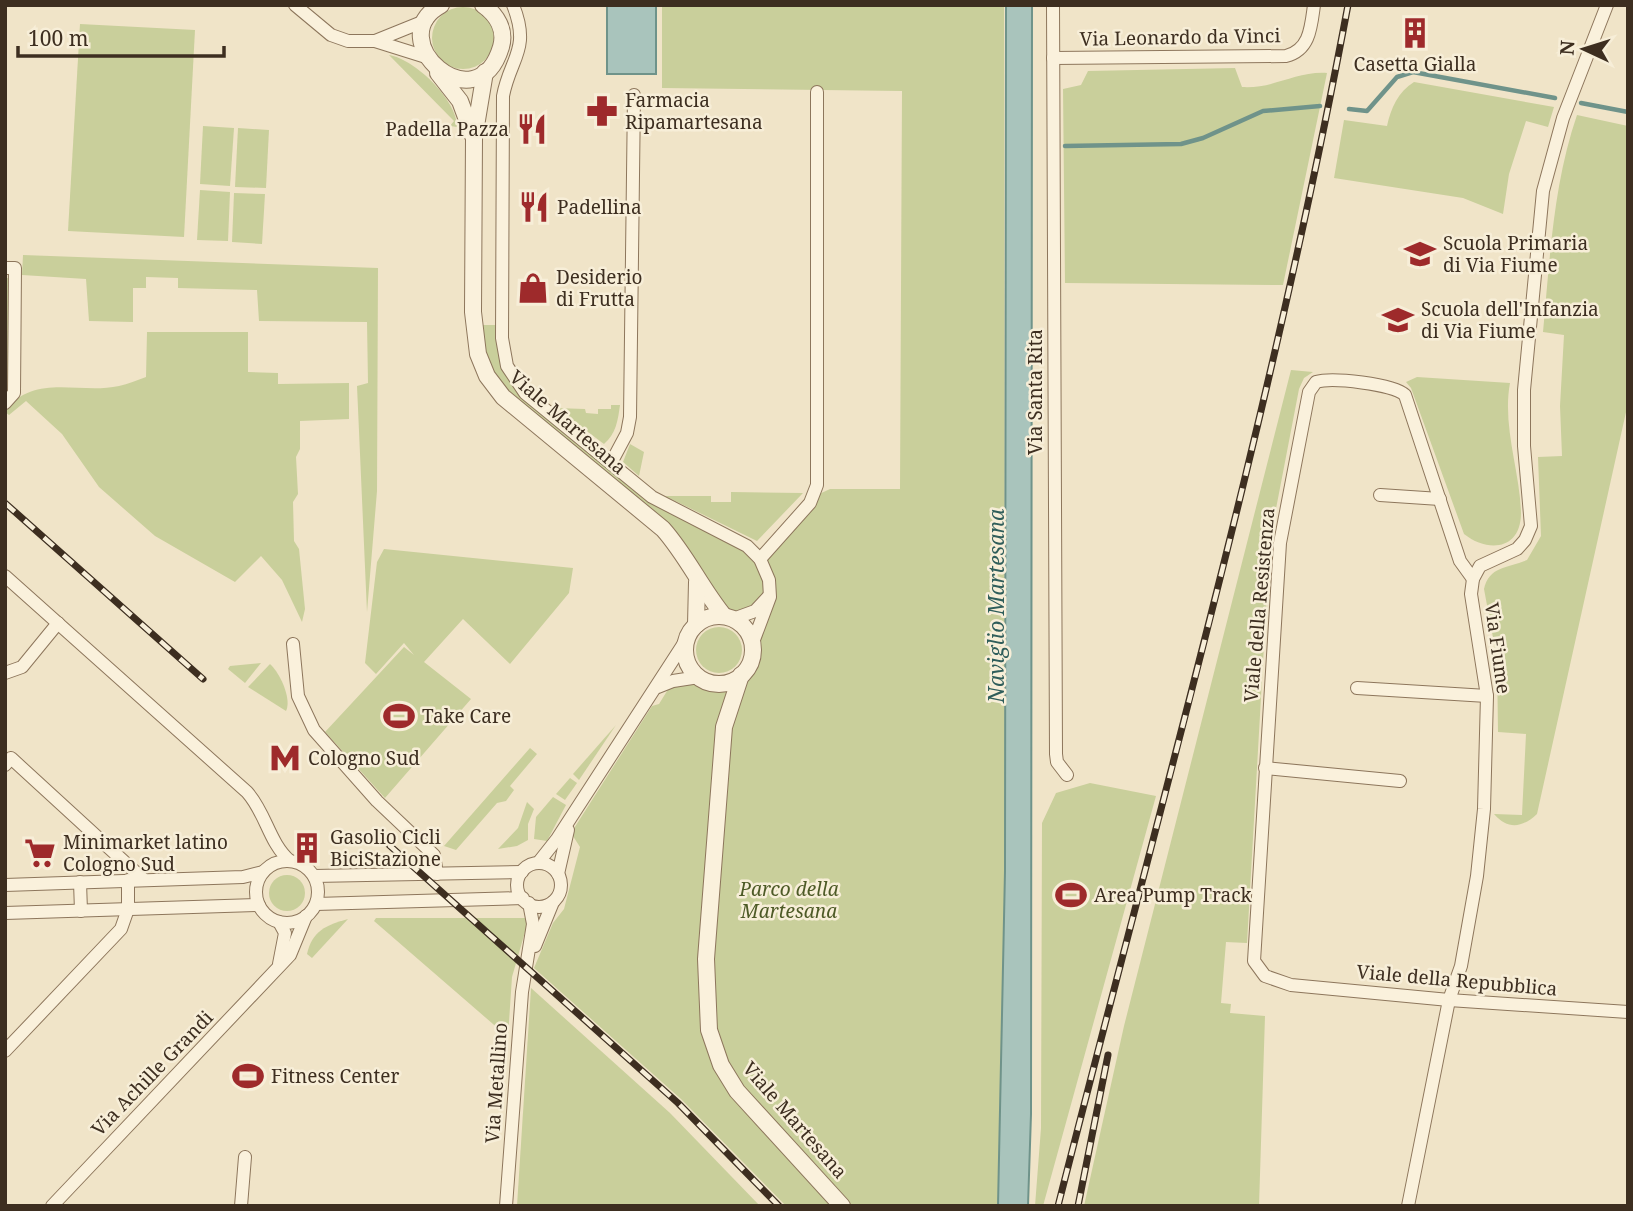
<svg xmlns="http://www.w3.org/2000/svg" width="1633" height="1211" font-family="'Noto Serif',serif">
<rect width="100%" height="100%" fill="#f0e4c8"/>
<g fill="#c9cf9b">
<polygon points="662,5 1004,5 1005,871 998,1206 786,1206 681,1099 534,968 553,923 564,909 580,847 571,833 652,706 659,704 672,683 699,677 715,685 744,675 770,595 733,619 687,561 487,376 481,325 502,325 516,383 652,497 760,558 815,496 830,489 900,489 902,91 662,88"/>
<circle cx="463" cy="38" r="31"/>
<polygon points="80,24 195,30 184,237 68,231"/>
<path d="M389 55C415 59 458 101 457 127L450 126 454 121Z"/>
<path d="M1235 68 1242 87C1274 89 1296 71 1327 73L1283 285 1065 283 1063 89 1081 85 1088 71Z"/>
<path d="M1414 82 1554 107 1548 127 1526 121 1509 174 1503 214 1463 198 1334 178 1344 120 1387 126C1391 108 1398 92 1414 82Z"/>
<path d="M1577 115 1628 126V403L1537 814C1522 828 1508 830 1494 814L1522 815 1526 734 1498 732 1497 659 1484 589C1489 566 1508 568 1527 560L1541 536 1538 457 1562 456 1560 406 1564 335 1543 332C1550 258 1553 185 1577 115Z"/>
<polygon points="203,126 234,128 230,186 200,184"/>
<polygon points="238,128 269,130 266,188 235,187"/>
<polygon points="200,190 230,192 228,241 197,240"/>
<polygon points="234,193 265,194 262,244 232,242"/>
<polygon points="23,255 378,268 377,491 367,612 357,386 368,383 367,322 259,321 257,290 178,288 178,278 146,277 146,288 133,288 133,322 89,321 86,279 22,275"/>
<polygon points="5,278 10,278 10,389 5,395"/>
<path d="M147 332H248V372L278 373V384L349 383V419L300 421V449L296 457 298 494 293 502 294 541 299 549 305 609 302 622 282 580 261 556 235 582 155 536 99 487 62 434 26 401 9 415 5 412C33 372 79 395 119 386 128 384 137 380 146 377Z"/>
<polygon points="1291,370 1313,372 1304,378 1299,389 1270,540 1247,943 1226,942 1221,1003 1231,1004 1230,1013 1265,1016 1259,1206 1084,1206 1124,1026"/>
<path d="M1417 377 1510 383C1502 426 1520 471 1521 513 1521 550 1488 553 1464 534L1411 388 1406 382Z"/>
<path d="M611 405H620C618 420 616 434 604 444L556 408 585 409 586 413 598 414V409H611Z"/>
<polygon points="630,444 644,452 639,476 623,462"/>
<polygon points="731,492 802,493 803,493 757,541 665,496 711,496 711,502 731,502"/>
<polygon points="384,549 573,568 569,593 510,664 463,619 424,662 471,699 385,798 325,732 404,647 414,655 404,643 376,674 365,663 377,562"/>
<circle cx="719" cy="650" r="23"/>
<polygon points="261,663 245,683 228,669 230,666"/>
<path d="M270 664C280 673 292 699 286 711L248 687Z"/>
<polygon points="616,725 579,780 573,774"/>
<polygon points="530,748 537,754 510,786 514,790 506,801 497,803 456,850 444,846"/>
<polygon points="570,778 577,783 565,800 556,794"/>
<polygon points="1090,783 1156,796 1043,1206 1035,1206 1041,1128 1042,823 1056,793"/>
<polygon points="553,797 566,805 547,841 534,839 536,817"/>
<polygon points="527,802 534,809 528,824 528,840 517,846 498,849 518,828"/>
<circle cx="287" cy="893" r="18"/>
<polygon points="376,918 529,918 512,977 508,1037 374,921"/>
<path d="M348 919 312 958 307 954C312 931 326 925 348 919Z"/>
<polygon points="531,988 670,1113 760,1206 517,1206"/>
</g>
<g fill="#a9c4bc" stroke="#6f938a" stroke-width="2">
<polygon points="1006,5 1032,5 1031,1114 1028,1206 998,1206 1005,871"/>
<rect x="607" y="6" width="49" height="68"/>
</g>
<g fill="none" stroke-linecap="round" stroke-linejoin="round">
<g stroke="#6f938a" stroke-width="4.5">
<polyline points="1581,103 1628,112"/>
<polyline points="1349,109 1367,111 1397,77 1413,72 1555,98"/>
<polyline points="1065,146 1181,144 1203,138 1263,111 1320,106"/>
</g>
<defs>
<g id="minor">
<polyline points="295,5 331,35 348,41 375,41 426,57"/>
<path d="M513 5C531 50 510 58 503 96L502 338 507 366 525 393 652 497 747 546 760 559 769 580 770 597 752 645"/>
<polyline points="1053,5 1056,754 1057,762 1067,775"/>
<polyline points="375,41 427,20"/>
<path d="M1053 58 1286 56C1310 50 1311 27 1314 5"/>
<polyline points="5,268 15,268 14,393 5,403"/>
<polyline points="611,463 627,433 630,417 634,95"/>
<polyline points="1380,495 1440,499"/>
<polyline points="760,559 810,503 817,485 817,92"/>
<path d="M5 576 247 792C266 813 269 843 290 861"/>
<path d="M1473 579 1460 561 1405 395C1393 384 1332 377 1316 382L1309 392 1280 543 1254 961 1265 976 1291 985 1449 1000 1628 1012"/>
<polyline points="733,619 755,611 768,597"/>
<polyline points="293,644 298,696 314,730 377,801 434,855 437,874"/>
<polyline points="5,673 22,667 58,623"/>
<polyline points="658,687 673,681 699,677"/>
<polyline points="1357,688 1487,696"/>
<polyline points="5,765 11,758 143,879"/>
<polyline points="1265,768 1400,781"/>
<circle cx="287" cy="892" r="31"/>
<polyline points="538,863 557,839 686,640"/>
<circle cx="539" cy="885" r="22"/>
<polyline points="558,874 568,830"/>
<polyline points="314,876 522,872"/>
<polyline points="80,882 81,911"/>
<polyline points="5,885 243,877 263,872"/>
<polyline points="316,904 523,898"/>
<polyline points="5,913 259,905"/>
<polyline points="279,922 285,933 279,964"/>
<polyline points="535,946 553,902"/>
<polyline points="5,1051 121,929 128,909 128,880"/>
<polyline points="52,1206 290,955 306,916"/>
<polyline points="241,1206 245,1157"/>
<polyline points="506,1206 522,992 533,924 529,903"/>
<polyline points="1408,1206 1449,1000 1461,966 1477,876 1484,809 1487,696 1471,594 1473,579 1480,566 1517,549 1525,540 1531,526 1524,446 1524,390 1543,191 1563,118 1607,5"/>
</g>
<g id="tertiary">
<path d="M441 5C379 39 477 127 501 47 506 30 497 15 483 5"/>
<path d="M485 72 474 138 473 312 478 354 487 376 503 397 663 529C687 556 701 588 724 616"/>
<polyline points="438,73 460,101 473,136"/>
<circle cx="719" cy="650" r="34"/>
<polyline points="696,625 697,582"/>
<polyline points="741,675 724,727 706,959 709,1030 721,1065 737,1091 842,1206"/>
</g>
</defs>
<use href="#minor" stroke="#8d765c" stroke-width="14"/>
<use href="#tertiary" stroke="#8d765c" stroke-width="18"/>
<use href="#minor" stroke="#faf1dc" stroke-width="12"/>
<use href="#tertiary" stroke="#faf1dc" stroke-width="16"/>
<defs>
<g id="rail">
<polyline points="5,503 203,679"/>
<polyline points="389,845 678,1103 779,1206"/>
<path d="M1058 1206C1160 806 1272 411 1348 5"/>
<polyline points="1078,1206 1108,1055"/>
</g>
</defs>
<use href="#rail" stroke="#3d2e20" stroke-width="7"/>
<use href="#rail" stroke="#f7eed8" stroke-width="4.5" stroke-dasharray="13" stroke-linecap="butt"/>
</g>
<defs>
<symbol id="building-bare" viewBox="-9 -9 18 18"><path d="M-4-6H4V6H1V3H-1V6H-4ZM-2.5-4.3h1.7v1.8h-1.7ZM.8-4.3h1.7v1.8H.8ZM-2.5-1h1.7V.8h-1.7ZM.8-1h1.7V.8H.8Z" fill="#9e2a2b" stroke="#f7eed8" stroke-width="2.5" paint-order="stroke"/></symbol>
<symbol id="pharmacy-bare" viewBox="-9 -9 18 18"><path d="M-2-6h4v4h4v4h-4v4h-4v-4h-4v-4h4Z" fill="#9e2a2b" stroke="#f7eed8" stroke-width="2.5" paint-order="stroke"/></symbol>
<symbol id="restaurant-bare" viewBox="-9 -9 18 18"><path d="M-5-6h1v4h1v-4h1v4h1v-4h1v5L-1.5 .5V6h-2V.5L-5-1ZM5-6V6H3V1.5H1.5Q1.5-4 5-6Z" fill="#9e2a2b" stroke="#f7eed8" stroke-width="2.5" paint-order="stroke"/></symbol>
<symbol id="school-bare" viewBox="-9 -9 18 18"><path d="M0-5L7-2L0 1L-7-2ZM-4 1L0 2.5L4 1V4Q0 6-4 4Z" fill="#9e2a2b" stroke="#f7eed8" stroke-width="2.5" paint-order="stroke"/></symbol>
<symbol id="shop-bare" viewBox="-9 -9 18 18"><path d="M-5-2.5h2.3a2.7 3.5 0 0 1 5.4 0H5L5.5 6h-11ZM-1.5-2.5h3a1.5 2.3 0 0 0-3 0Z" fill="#9e2a2b" stroke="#f7eed8" stroke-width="2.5" paint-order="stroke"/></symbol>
<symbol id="stadium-bare" viewBox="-9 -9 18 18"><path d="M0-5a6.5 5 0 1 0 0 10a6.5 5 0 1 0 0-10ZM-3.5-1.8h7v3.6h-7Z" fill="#9e2a2b" stroke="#f7eed8" stroke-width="2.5" paint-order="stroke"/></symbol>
<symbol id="metro-bare" viewBox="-9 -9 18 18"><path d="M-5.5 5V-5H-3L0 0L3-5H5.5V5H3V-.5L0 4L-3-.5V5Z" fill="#9e2a2b" stroke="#f7eed8" stroke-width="2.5" paint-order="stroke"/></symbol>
<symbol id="supermarket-bare" viewBox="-9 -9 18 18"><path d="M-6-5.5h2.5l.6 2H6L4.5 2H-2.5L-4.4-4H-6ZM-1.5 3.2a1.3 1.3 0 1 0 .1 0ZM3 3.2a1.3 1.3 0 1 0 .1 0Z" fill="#9e2a2b" stroke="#f7eed8" stroke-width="2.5" paint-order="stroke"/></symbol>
</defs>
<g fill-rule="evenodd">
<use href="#building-bare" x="1393" y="11" width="44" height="44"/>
<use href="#pharmacy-bare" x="580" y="89" width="44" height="44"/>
<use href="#restaurant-bare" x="510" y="107" width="44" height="44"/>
<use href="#restaurant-bare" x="512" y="185" width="44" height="44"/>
<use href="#school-bare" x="1398" y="232" width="44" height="44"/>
<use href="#shop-bare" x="511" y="266" width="44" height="44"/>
<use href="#school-bare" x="1376" y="298" width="44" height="44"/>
<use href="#stadium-bare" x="377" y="694" width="44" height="44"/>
<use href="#metro-bare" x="263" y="736" width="44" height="44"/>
<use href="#building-bare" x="285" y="826" width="44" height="44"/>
<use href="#supermarket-bare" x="18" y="831" width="44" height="44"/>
<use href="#stadium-bare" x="1049" y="873" width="44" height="44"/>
<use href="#stadium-bare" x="226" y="1054" width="44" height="44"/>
</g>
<g text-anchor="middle" stroke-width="5" stroke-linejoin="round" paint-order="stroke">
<g font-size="19" fill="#3d2e20" stroke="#f7eed8">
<text transform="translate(1180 37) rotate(-1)" y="7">Via Leonardo da Vinci</text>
<text transform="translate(1035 392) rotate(-90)" y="7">Via Santa Rita</text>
<text transform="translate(568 422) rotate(41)" y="7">Viale Martesana</text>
<text transform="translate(1259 605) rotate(-85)" y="7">Viale della Resistenza</text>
<text transform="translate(1498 648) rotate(82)" y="7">Via Fiume</text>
<text transform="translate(1457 980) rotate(5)" y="7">Viale della Repubblica</text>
<text transform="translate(152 1073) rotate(-46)" y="7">Via Achille Grandi</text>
<text transform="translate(496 1083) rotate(-86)" y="7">Via Metallino</text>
<text transform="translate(795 1120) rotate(49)" y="7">Viale Martesana</text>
</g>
<g font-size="19" fill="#3d2e20" stroke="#f7eed8" text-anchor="start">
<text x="1415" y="71" text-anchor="middle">Casetta Gialla</text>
<text x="625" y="107">Farmacia<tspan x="625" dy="22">Ripamartesana</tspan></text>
<text x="509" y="136" text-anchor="end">Padella Pazza</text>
<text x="557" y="214">Padellina</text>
<text x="1443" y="250">Scuola Primaria<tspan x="1443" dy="22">di Via Fiume</tspan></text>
<text x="556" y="284">Desiderio<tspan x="556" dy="22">di Frutta</tspan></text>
<text x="1421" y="316">Scuola dell'Infanzia<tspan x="1421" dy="22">di Via Fiume</tspan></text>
<text x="422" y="723">Take Care</text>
<text x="308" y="765">Cologno Sud</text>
<text x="330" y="844">Gasolio Cicli<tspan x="330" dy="22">BiciStazione</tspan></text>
<text x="63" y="849">Minimarket latino<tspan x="63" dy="22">Cologno Sud</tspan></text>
<text x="1094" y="902">Area Pump Track</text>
<text x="271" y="1083">Fitness Center</text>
</g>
<g font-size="19" font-style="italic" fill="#4d5a26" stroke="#f7eed8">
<text x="789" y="896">Parco della<tspan x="789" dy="22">Martesana</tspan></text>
</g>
<g font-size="21" font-style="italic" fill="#2f5d5a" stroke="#f7eed8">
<text transform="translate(997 606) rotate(-90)" y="7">Naviglio Martesana</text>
</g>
</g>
<rect width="1633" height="1211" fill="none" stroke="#3d2e20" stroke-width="14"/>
<g transform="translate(1584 49) rotate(274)" stroke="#f7eed8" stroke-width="5" paint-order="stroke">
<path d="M0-5L12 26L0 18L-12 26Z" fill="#3d2e20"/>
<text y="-10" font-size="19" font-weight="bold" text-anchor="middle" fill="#3d2e20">N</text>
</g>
<path d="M18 46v10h206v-10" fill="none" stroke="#3d2e20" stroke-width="3.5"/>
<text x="28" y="46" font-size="21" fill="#3d2e20" stroke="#f7eed8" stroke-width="5" paint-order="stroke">100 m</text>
</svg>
